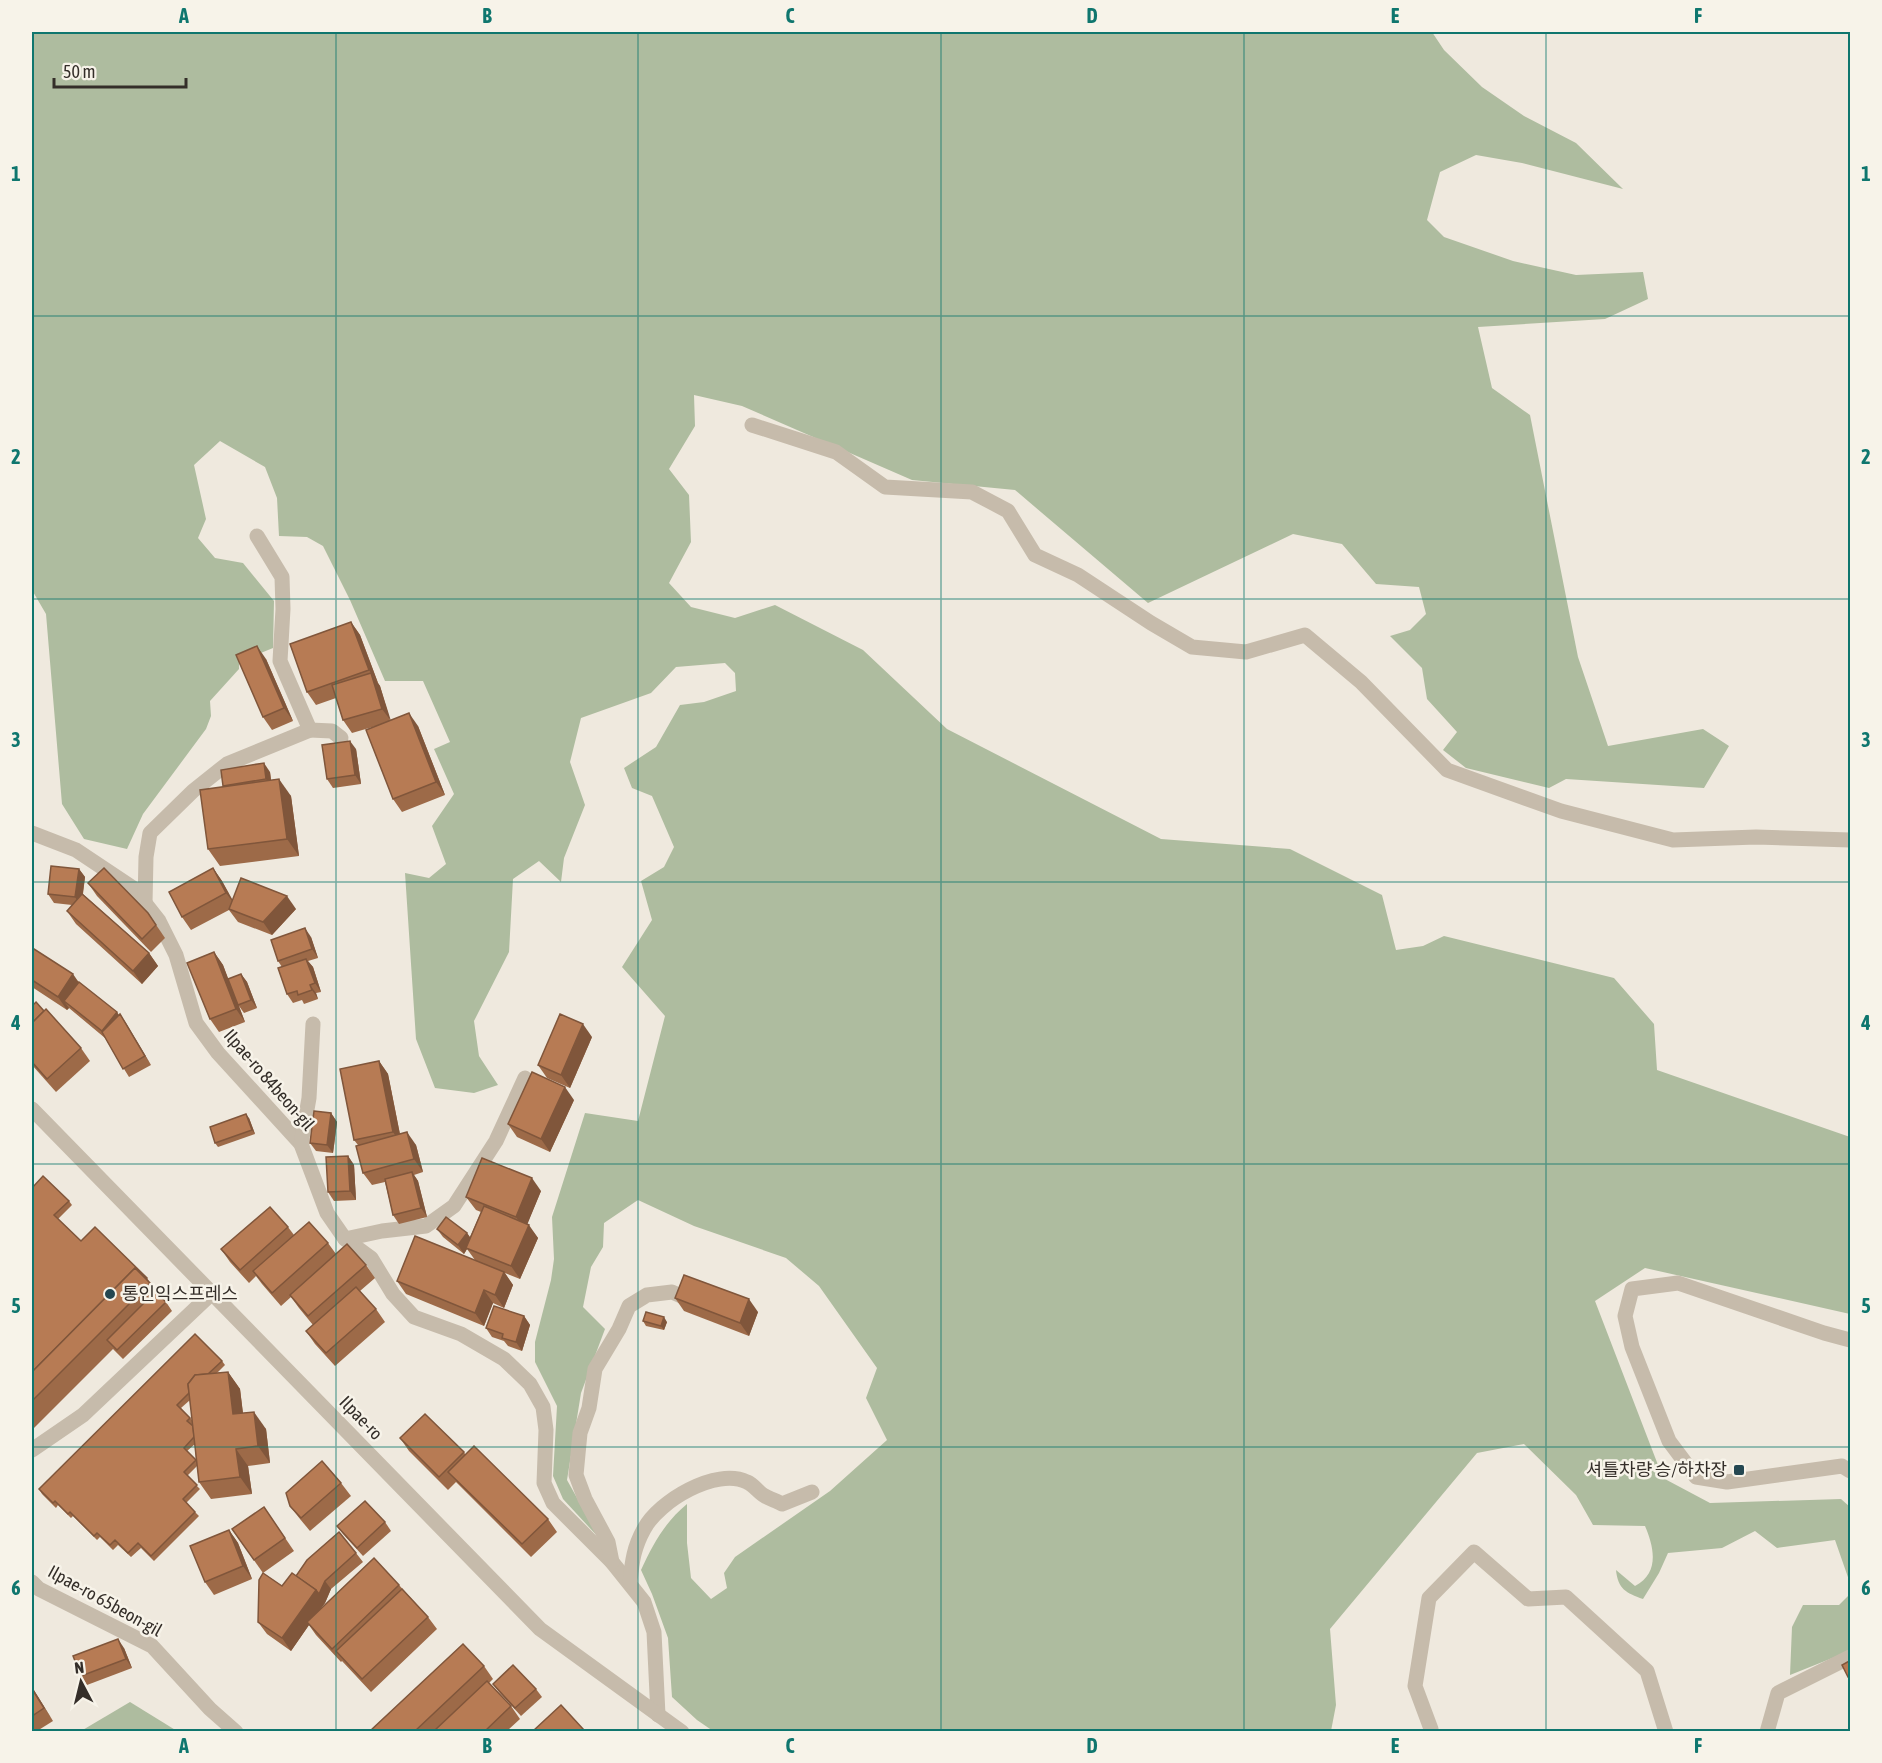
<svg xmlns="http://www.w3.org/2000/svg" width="1882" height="1763" font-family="'Asap Condensed','Noto Sans KR',sans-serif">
<rect width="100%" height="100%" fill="#efe9de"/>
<g fill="#aebc9f">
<path d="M32 32H1432L1444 50 1482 87 1524 116 1576 143 1623 189 1522 163 1476 155 1440 172 1427 220 1444 237 1513 261 1576 275 1643 272 1648 299 1605 319 1478 327 1492 388 1530 415 1578 657 1608 746 1703 729 1729 746 1704 788 1566 779 1549 788 1466 768 1443 750 1457 732 1427 699 1422 668 1390 636 1410 630 1426 614 1419 587 1376 584 1342 544 1293 534 1148 603 1015 490 912 480 742 406 694 395 695 426 669 469 689 495 691 542 669 583 691 607 735 618 775 605 863 650 947 729 1161 839 1290 849 1382 895 1396 950 1423 946 1444 936 1614 978 1654 1024 1657 1070 1850 1137V1314L1645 1268 1595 1301 1663 1478 1710 1503 1841 1499 1850 1507V1583L1835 1540 1777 1548 1755 1531 1722 1548 1668 1553 1659 1573 1643 1599C1626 1593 1618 1589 1616 1570L1635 1586C1660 1573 1654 1547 1645 1526L1593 1525 1576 1495 1524 1444 1477 1453 1330 1629 1336 1705 1331 1731H713L697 1720 672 1697 668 1638 652 1594 641 1570C653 1544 665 1522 687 1504V1543L691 1578 711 1599 727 1588 724 1573 735 1557 830 1491 887 1440 866 1398 877 1368 819 1286 786 1258 694 1226 638 1200 604 1223 603 1247 591 1267 583 1307 605 1329 581 1393 567 1480 600 1539 563 1499 553 1476 557 1406 535 1362V1342L551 1280 554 1259 552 1217 585 1113 638 1121 665 1016 622 967 652 920 641 881 664 867 674 847 652 796 632 788 624 768 656 747 680 705 704 702 736 691 735 673 725 663 676 667 651 693 581 718 570 762 585 805 564 858 561 882 539 861 513 879 509 952 474 1021 479 1056 498 1085 474 1093 435 1088 416 1039 405 873 429 878 446 864 432 826 454 794 434 749 450 742 423 681H385L350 600 323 546 307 537 279 536 277 498 265 467 220 441 194 465 206 519 198 538 215 558 243 563 274 601 273 648 239 662V669L210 701 211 716 206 729 143 814 127 849 84 839 62 804 46 614 32 590Z"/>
<polygon points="1850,1594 1850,1651 1790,1675 1792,1627 1803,1605 1839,1605"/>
<polygon points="130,1702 177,1731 81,1731"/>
</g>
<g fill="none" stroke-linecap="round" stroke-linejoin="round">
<g stroke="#c6bbab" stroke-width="15">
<polyline points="752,425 836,452 885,487 972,492 1008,511 1035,555 1078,575 1151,623 1192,647 1246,652 1305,635 1361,682 1447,770 1561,811 1673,840 1756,837 1850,840"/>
<polyline points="310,730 332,731 341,738"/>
<polyline points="32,833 76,850 133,888 159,921 176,955 196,1023 218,1053 301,1144 327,1213 345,1239 371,1258 393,1294 414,1317 461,1334 504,1359 530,1384 543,1407 546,1430 544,1483 553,1503 612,1562 644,1602 654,1632 658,1715"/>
<polyline points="145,903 146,857 150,833 193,791 227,764 310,730 280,661 283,609 282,577 257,536"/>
<polyline points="32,1109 540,1629 682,1732"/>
<polyline points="301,1144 309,1098 313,1024"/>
<polyline points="345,1239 382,1231 426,1226 454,1206 496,1141 525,1078"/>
<polyline points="1850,1340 1824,1333 1678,1283 1632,1289 1625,1316 1632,1347 1669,1441 1696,1477 1727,1482 1842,1466 1850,1471"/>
<polyline points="32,1450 83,1415 212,1293"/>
<polyline points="612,1562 608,1542 585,1499 576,1475 580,1433 589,1408 595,1369 619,1329 629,1306 647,1295 672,1292 681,1296"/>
<polyline points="32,1582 39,1589 152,1646 210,1709 236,1732"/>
<path d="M630 1582C632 1561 634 1547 644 1529 659 1501 716 1467 747 1482 754 1485 759 1493 765 1496 770 1499 777 1501 782 1504L812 1492"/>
<polyline points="1430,1732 1431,1729 1415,1686 1429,1598 1474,1552 1528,1599 1566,1597 1647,1671 1666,1732"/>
<polyline points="1767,1732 1778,1693 1850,1657"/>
</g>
</g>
<g fill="#9d6a48" fill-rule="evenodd">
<polygon points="351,622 360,635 378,683 380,686 390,720 418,726 445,795 402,812 393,799 376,726 352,733 343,720 336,698 316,705 307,692"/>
<polygon points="266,659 293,721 272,730 263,717"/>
<polygon points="356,749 361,784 333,788 327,779"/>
<polygon points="270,772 271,780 291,796 299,856 220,866 208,849 224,786"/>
<polygon points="213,868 222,881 232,900 296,909 272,935 238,922 229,910 191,930 182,917"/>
<polygon points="79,869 85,877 83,894 149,953 158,966 142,984 76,924 67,911 72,905 54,903 48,894"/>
<polygon points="88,883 148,913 165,938 151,952 97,896"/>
<polygon points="311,937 318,958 308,961 313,967 321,992 316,993 318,999 304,1004 302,1000 293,1003 287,994 282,967 278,961"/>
<polygon points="32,948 79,982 119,1016 120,1014 151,1065 129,1077 105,1038 69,1008 67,1010 32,987"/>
<polygon points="214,952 223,965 228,979 241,974 247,982 257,1008 244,1013 239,1006 245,1022 219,1032 210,1019"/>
<polygon points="32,1006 81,1048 90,1061 56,1092 32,1065"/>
<polygon points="592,1037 570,1088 547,1078 538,1065"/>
<polygon points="379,1061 388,1074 400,1134 416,1145 423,1172 414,1175 418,1181 427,1217 399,1224 393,1215 385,1182 372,1185 363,1173 358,1145 354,1140"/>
<polygon points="574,1100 550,1152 517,1137 508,1124"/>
<polygon points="331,1113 337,1122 333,1153 316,1151 310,1143"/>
<polygon points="249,1118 255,1134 218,1147 215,1143"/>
<polygon points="348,1156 354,1165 356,1200 334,1201 328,1192"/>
<polygon points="32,1188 69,1201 72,1205 58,1219 81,1241 147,1278 158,1295 166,1302 172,1311 123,1359 113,1349 32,1430"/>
<polygon points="541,1191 527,1224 538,1238 520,1279 505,1273 513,1285 504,1308 493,1303 484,1326 406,1294 397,1281 475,1260 467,1249 464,1254 443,1237 437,1229 467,1233 470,1237 481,1212 476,1210 466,1197"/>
<polygon points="288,1227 294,1235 328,1243 336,1254 366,1265 375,1278 360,1291 376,1309 385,1322 335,1366 315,1344 306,1331 313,1325 299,1308 291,1297 281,1306 262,1284 256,1276 249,1283 230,1262 221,1249"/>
<polygon points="675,1298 758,1312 749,1336 684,1311"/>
<polygon points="524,1316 530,1325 522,1351 508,1346 504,1341 492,1337 486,1328"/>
<polygon points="643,1321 667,1322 664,1330 646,1326"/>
<path d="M222 1361 225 1365 217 1373 228 1372 240 1389 243 1413 266 1429 270 1463 248 1466 252 1494 211 1499 199 1482 197 1466 187 1476 200 1489 186 1503 199 1516 154 1561 141 1548 131 1557 118 1545 113 1550 100 1537 97 1540 73 1516 71 1518 58 1505 56 1508 42 1494 39 1489ZM190 1400 192 1420 181 1408ZM195 1444 196 1461 187 1451Z"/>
<polygon points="400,1438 464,1452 465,1454 548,1519 557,1532 531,1557 456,1482 448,1490 409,1451"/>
<polygon points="341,1483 351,1496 310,1531 300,1519 290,1506"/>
<polygon points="264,1507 294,1551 263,1573 232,1529"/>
<polygon points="385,1522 391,1531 363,1556 343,1534 337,1526"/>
<polygon points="229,1530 238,1543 252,1579 214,1595 205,1582"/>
<polygon points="356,1553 363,1562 331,1589 325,1603 321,1608 399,1585 428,1617 437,1629 371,1692 342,1661 341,1662 316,1635 309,1625 291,1651 267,1634 258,1622 282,1586 296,1576"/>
<polygon points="124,1648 132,1668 87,1685 81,1676"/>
<polygon points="484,1666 493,1679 489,1683 511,1706 520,1719 507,1731 370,1731"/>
<polygon points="493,1684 536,1689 542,1697 521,1716 499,1692"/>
<polygon points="32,1687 53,1721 37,1731 32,1731"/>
</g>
<g fill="#80563b">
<polygon points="351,622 360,635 378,683 369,670"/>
<polygon points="257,646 266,659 293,721 284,708"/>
<polygon points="371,673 380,686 391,721 382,709"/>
<polygon points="409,713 418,726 445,795 436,782"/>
<polygon points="350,741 356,749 361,784 355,775"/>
<polygon points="264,763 270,772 272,788 266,779"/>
<polygon points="279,779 291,796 299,856 287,839"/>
<polygon points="213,868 222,881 236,906 226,893"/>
<polygon points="79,869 85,877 81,906 75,897"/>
<polygon points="287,896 296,909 272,935 263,922"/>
<polygon points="305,928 311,937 318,958 312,949"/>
<polygon points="214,952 223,965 245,1022 236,1009"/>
<polygon points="149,953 158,966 142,984 133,971"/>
<polygon points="306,959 313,967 321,992 315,983"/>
<polygon points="73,974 82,987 64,1001 69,1008 67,1010 58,997"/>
<polygon points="241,974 247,982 257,1008 251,1000"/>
<polygon points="310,985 316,993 318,999 312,990"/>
<polygon points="117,1012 123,1021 108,1040 102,1031"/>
<polygon points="120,1014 126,1023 151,1065 145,1056"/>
<polygon points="583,1024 592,1037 570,1088 561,1075"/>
<polygon points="379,1061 388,1074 402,1145 393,1132"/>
<polygon points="565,1087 574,1100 550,1152 541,1139"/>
<polygon points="331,1113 337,1122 333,1153 327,1145"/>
<polygon points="246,1114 249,1118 255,1134 252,1130"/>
<polygon points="407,1132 416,1145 423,1172 414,1159"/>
<polygon points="348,1156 354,1165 356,1200 350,1191"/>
<polygon points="412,1172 418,1181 427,1217 421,1208"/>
<polygon points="532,1178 541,1191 525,1230 516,1217"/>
<polygon points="529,1225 538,1238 520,1279 511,1266"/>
<polygon points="467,1233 473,1242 466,1248 467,1249 464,1254 458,1245"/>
<polygon points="504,1272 513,1285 504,1308 495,1295"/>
<polygon points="484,1290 493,1303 484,1326 475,1313"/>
<polygon points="749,1299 758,1312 749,1336 740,1323"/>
<polygon points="524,1316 530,1325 522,1351 516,1342"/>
<polygon points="664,1317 667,1322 664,1330 661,1326"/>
<polygon points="228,1372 240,1389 245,1431 233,1414"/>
<polygon points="254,1412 266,1429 270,1463 258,1446"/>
<polygon points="236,1449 248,1466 252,1494 240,1477"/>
<polygon points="229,1530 238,1543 252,1579 243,1566"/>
<polygon points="325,1581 331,1589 325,1603 309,1624 307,1622 309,1625 291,1651 282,1638 316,1590"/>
<polygon points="118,1639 124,1648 132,1668 126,1659"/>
<polygon points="32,1687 53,1721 32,1689"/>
</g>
<g fill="#b77b54" stroke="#80563b" stroke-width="1.5">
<polygon points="351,622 369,670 307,692 290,644"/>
<polygon points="257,646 284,708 263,717 236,655"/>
<polygon points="371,673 382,709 343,720 332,685"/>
<polygon points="409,713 436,782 393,799 366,730"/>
<polygon points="350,741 355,775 327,779 322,745"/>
<polygon points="264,763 266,779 223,786 221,770"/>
<polygon points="279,779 287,839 208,849 200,790"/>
<polygon points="51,866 79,869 75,897 48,894"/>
<polygon points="104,868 148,913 156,925 142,939 88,883"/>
<polygon points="213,868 226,893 182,917 169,892"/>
<polygon points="241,878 287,896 263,922 229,909"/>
<polygon points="82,894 149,953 133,971 67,911"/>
<polygon points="305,928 312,949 278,961 271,940"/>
<polygon points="32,948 34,949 73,974 58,997 32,980"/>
<polygon points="214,952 236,1009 210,1019 187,963"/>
<polygon points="306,959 315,983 310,985 312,990 298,995 297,991 287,994 278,968"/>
<polygon points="241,974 251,1000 238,1005 228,979"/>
<polygon points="79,982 117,1012 102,1031 64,1001"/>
<polygon points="36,1002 44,1011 32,1023 32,1006"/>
<polygon points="46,1009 81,1048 47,1079 32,1062 32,1023"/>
<polygon points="120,1014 145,1056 123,1069 102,1032"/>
<polygon points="560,1014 583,1024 561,1075 538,1065"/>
<polygon points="379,1061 393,1132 354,1140 340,1069"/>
<polygon points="532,1072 565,1087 541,1139 508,1124"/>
<polygon points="314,1111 331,1113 327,1145 310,1143"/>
<polygon points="246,1114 252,1130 215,1143 210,1127"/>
<polygon points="407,1132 414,1159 363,1173 356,1146"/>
<polygon points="348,1156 350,1191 328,1192 326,1157"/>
<polygon points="482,1158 532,1178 516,1217 466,1197"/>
<polygon points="412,1172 421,1208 393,1215 385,1179"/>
<polygon points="43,1176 69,1201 54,1215 81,1241 95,1227 147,1278 146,1279 135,1268 32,1372 32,1188"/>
<polygon points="484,1206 529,1225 511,1266 466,1248"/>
<polygon points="270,1207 288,1227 240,1270 221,1249"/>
<polygon points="446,1217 467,1233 458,1245 437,1229"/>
<polygon points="309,1222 328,1243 272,1293 253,1271"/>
<polygon points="415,1236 504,1272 495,1295 484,1290 475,1313 397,1281"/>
<polygon points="347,1244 366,1265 308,1316 290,1295"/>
<polygon points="135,1268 150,1283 32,1401 32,1372"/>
<polygon points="684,1275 749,1299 740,1323 675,1298"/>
<polygon points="356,1287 376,1309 326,1353 306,1331"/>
<polygon points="155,1292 166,1302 117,1350 107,1340"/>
<polygon points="494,1306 524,1316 516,1342 502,1338 503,1334 486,1328"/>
<polygon points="646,1312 664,1317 661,1326 643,1321"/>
<polygon points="195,1334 222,1361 208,1374 195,1375 188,1384 189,1393 177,1405 190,1418 187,1421 193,1426 194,1437 184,1448 196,1460 184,1472 197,1485 183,1499 195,1512 151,1556 138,1543 128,1553 115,1540 110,1545 97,1533 94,1536 70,1512 68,1514 55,1501 53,1503 39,1489"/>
<polygon points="228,1372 233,1414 254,1412 258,1446 236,1449 240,1477 199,1482 188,1384 195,1375"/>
<polygon points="425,1414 464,1452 439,1477 400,1438"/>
<polygon points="474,1446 548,1519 522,1544 448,1472"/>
<polygon points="322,1461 341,1483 301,1518 290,1506 286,1493"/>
<polygon points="365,1501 385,1522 357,1548 337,1526"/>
<polygon points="264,1507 285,1538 254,1560 232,1529"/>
<polygon points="229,1530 243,1566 205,1582 190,1546"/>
<polygon points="339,1532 356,1553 325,1581 319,1594 316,1590 296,1576 307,1560"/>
<polygon points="374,1558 399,1585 332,1649 307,1622"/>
<polygon points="263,1573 282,1586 292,1573 316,1590 282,1638 258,1622 259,1580"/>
<polygon points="402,1589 428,1617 362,1679 336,1651"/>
<polygon points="118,1639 126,1659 81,1676 73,1656"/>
<polygon points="463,1644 484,1666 415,1731 370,1731"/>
<polygon points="1851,1660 1851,1675 1848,1677 1842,1665"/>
<polygon points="513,1665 536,1689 515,1708 493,1684"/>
<polygon points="487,1681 511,1706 485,1731 434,1731"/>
<polygon points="32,1689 44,1708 32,1716"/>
<polygon points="561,1705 584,1730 582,1731 533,1731"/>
</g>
<path fill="none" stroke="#0f766e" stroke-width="1.5" stroke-opacity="0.55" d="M336 32V1732M638 32V1732M941 32V1732M1244 32V1732M1546 32V1732M32 316H1850M32 599H1850M32 882H1850M32 1164H1850M32 1447H1850"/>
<g fill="#244751" stroke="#f7f3e9" stroke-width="2">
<circle cx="110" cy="1294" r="6"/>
<rect x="1733" y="1464" width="12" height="12" rx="3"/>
</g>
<g text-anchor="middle" stroke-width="5" stroke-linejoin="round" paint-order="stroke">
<g font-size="18" fill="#342e29" stroke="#f7f3e9">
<text transform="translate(269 1080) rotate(49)" y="6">Ilpae-ro 84beon-gil</text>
<text transform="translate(361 1418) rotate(46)" y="6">Ilpae-ro</text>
<text transform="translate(105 1601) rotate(29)" y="6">Ilpae-ro 65beon-gil</text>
</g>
<g font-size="18" fill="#342e29" stroke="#f7f3e9" text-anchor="start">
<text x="122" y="1300">통인익스프레스</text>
<text x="1727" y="1476" text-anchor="end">셔틀차량 승/하차장</text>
</g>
</g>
<rect width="1882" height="1763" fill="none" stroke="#f7f3e9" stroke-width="66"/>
<g transform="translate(81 1682) rotate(353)" stroke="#f7f3e9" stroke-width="4.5" paint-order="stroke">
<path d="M0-4.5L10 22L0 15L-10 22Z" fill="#342e29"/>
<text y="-9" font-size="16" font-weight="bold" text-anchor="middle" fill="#342e29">N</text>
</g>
<path d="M54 78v9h132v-9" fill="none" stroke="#342e29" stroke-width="3"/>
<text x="63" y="78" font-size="18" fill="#342e29" stroke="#f7f3e9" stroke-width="4.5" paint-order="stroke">50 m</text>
<rect x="33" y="33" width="1816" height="1697" fill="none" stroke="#0f766e" stroke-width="2"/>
<g font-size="20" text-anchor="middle" font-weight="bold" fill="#0f766e">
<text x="184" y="23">A</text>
<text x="487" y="23">B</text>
<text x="790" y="23">C</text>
<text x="1092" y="23">D</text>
<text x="1395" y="23">E</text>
<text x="1698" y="23">F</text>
<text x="16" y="181">1</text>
<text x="1866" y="181">1</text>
<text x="16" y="464">2</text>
<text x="1866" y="464">2</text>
<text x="16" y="747">3</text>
<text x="1866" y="747">3</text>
<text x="16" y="1030">4</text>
<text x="1866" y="1030">4</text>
<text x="16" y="1313">5</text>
<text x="1866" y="1313">5</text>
<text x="16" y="1595">6</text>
<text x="1866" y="1595">6</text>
<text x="184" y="1753">A</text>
<text x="487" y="1753">B</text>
<text x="790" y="1753">C</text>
<text x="1092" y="1753">D</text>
<text x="1395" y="1753">E</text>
<text x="1698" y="1753">F</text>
</g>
</svg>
